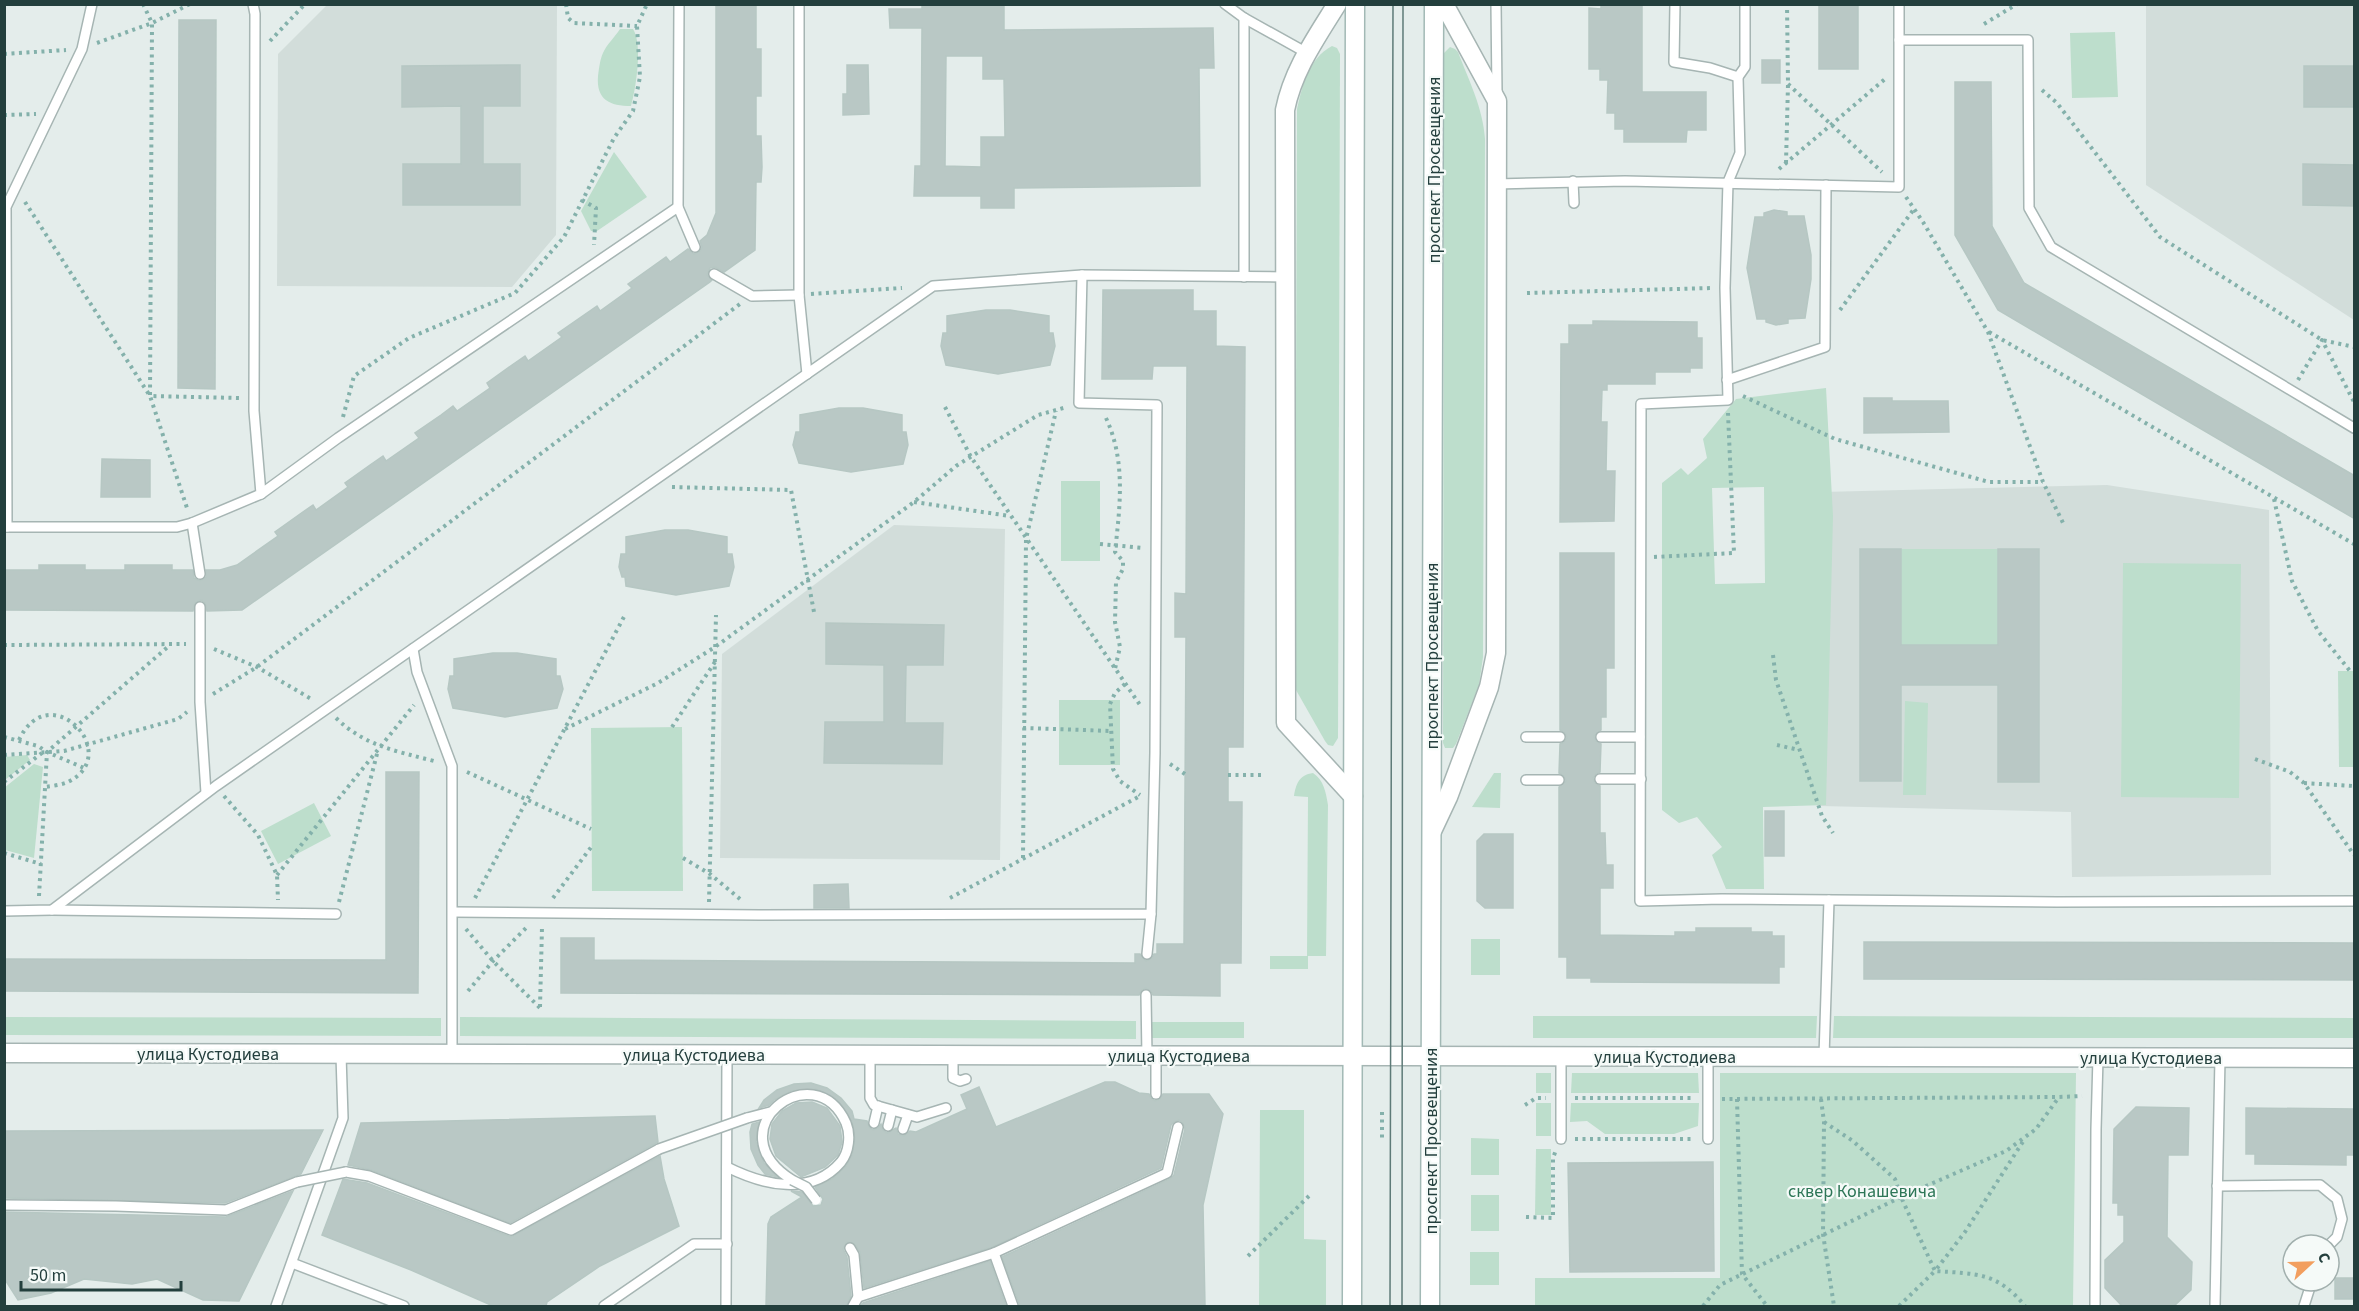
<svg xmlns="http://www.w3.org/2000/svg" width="2359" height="1311" font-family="'Source Sans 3',sans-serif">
<rect width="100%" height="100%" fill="#e4edeb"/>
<g fill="#d2ddda">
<polygon points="327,5 557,5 556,235 512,287 277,286 278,54"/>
<polygon points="2146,5 2354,5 2354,320 2146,185"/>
<polygon points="2107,485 2269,510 2271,875 2072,877 2071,812 1821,806 1822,492"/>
<polygon points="894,525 1005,529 1000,860 720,858 722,654"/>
</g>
<g fill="#bddecc" fill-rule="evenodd">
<path d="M620 29H633C643 44 636 89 631 106 610 106 596 100 598 76 599 69 600 59 603 53 607 44 615 37 620 29Z"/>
<polygon points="2115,32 2118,97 2072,98 2070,33"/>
<path d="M1332 46 1337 48 1340 54 1338 738 1333 746 1328 745 1325 741 1296 690 1295 683 1297 109C1302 86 1309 58 1332 46Z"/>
<path d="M1450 47 1455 49 1458 52C1469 81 1483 108 1485 139L1483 657 1479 685 1456 744 1453 748H1445L1443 743 1444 53Z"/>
<polygon points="614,152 647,197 597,231 591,231 581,211"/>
<path d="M1826 388 1833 516 1826 805 1763 807 1764 889H1726L1712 855 1722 847 1697 817 1679 823 1662 810V483L1681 468 1688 475 1707 458 1703 439 1736 399ZM1764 487 1765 583 1715 584 1712 488Z"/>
<rect x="1061" y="481" width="39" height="80"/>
<rect x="1901" y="549" width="97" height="96"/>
<polygon points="2123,563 2241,564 2239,798 2121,797"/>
<polygon points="2338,671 2354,671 2354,767 2339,767"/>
<rect x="1059" y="700" width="61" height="65"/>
<polygon points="1905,701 1928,703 1926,795 1903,795"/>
<polygon points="682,727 683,891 592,891 591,728"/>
<polygon points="27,755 30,760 5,780 5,757"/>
<polygon points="34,764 43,767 34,858 5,850 4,788"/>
<path d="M1313 773C1324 780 1326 793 1328 805L1326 956H1308V969H1270V956H1307L1308 797 1294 796C1296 784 1299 775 1313 773Z"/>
<polygon points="1494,773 1501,773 1500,808 1472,807"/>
<polygon points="314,803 331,836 278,864 261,831"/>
<rect x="1471" y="939" width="29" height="36"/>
<polygon points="1533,1016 1817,1016 1816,1038 1533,1038"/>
<polygon points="1834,1016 2354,1018 2354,1038 1833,1038"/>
<polygon points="5,1017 441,1018 441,1036 5,1035"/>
<polygon points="460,1017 1136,1021 1136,1039 460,1036"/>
<rect x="1151" y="1022" width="93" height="16"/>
<rect x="1536" y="1073" width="15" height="20"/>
<polygon points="1572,1073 1698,1073 1699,1093 1571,1093"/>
<polygon points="1720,1073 2076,1073 2073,1306 1535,1306 1535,1278 1720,1278"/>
<rect x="1536" y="1103" width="15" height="33"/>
<polygon points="1571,1103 1699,1103 1698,1126 1674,1134 1605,1134 1587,1121 1570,1122"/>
<polygon points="1260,1110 1304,1110 1304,1239 1326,1240 1326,1306 1259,1306"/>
<polygon points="1471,1138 1499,1139 1499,1175 1471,1175"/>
<polygon points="1536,1149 1551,1149 1551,1215 1535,1215"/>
<rect x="1471" y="1195" width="28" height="36"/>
<rect x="1470" y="1252" width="29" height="33"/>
</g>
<g fill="#b9c8c5" stroke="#b6c7c3" stroke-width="1.5" fill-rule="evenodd">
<polygon points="716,4 756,4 756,49 761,49 761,96 756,96 756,136 761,136 762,167 761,182 756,182 755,250 724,272 715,267 710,268 707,275 712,280 710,282 242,610 207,611 205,603 201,600 195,603 193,611 4,610 4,570 39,570 39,565 85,565 85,570 125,570 125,565 172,565 172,570 193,570 194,578 200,581 206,577 206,570 220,570 237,565 278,536 275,532 300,514 313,505 316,510 348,487 345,483 370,465 383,456 386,461 419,438 415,433 441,415 453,406 457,411 490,388 487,383 512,365 525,356 528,361 562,337 558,333 597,306 600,311 632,288 628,284 666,257 670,262 688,249 694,254 700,251 702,247 700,241 707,235 716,213"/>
<path d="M922 4H1004V30L1213 28 1214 68H1199L1200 186 1014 188V208H981V196H914L915 166H921L922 28H890L889 9H922ZM946 56H983V79H1004L1005 137H981V167L945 166Z"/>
<polygon points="1601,4 1642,4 1642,92 1706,92 1706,130 1687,130 1686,142 1624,142 1624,129 1615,129 1615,113 1607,113 1608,80 1600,80 1600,69 1589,69 1589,8 1601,9"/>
<rect x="1819" y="4" width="39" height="65"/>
<polygon points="179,20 216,20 215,389 178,388"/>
<rect x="1762" y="60" width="18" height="23"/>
<polygon points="520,65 520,106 483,106 483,164 520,164 520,205 403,205 403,164 461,164 461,106 402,107 402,66"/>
<polygon points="847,65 868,65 869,114 843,115 843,94 847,94"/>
<rect x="2304" y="66" width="51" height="41"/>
<polygon points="1955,82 1991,82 1992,226 2024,283 2355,476 2355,519 1998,310 1955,235"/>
<polygon points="2303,164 2355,165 2355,206 2303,205"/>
<polygon points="1774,210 1787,212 1787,216 1804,216 1811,255 1811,279 1805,318 1788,319 1788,323 1776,325 1766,322 1766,319 1757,319 1747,268 1755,217 1764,217 1764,213"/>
<polygon points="1103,290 1193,290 1193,311 1216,311 1216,346 1245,347 1243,747 1228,747 1228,802 1242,802 1241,963 1220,963 1220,996 1153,995 1151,991 1146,988 1142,990 1139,995 561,993 561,938 594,938 594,960 1135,963 1135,954 1140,954 1146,961 1152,958 1154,954 1157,954 1157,944 1184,944 1186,637 1175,637 1175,593 1186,594 1187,366 1153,366 1152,379 1102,379"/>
<polygon points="986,310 1010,310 1049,316 1049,333 1053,333 1055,346 1050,365 998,374 946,365 941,346 943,333 947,333 947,316"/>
<polygon points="1593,321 1697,322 1697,338 1702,338 1702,368 1690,368 1690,372 1655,372 1655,384 1607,384 1607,390 1602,390 1601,422 1607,422 1606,471 1615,471 1614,521 1560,522 1561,344 1569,344 1569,325 1593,325"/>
<polygon points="1864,398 1892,398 1892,401 1948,401 1949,432 1864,433"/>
<polygon points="839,408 863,408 902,415 902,432 906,432 908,445 903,464 851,472 799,463 793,445 796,432 800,432 800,415"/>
<polygon points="102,459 150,460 150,497 101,497"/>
<polygon points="665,530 688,530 727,537 727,554 732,554 734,567 729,586 676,595 626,586 625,577 622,577 619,567 621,554 626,554 626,537"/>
<polygon points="1860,549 1901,549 1901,645 1998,645 1998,549 2039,549 2039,782 1998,782 1998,685 1901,685 1901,781 1860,781"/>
<polygon points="1560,553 1614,553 1614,668 1606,668 1606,717 1601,717 1601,730 1594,736 1596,741 1601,744 1600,772 1596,774 1593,778 1595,783 1600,786 1600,833 1605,833 1606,865 1613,865 1613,888 1600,888 1600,935 1675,936 1675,932 1696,932 1696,928 1751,928 1751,932 1772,932 1772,936 1784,936 1784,967 1779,967 1779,983 1591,982 1591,978 1567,978 1567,957 1559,957 1559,787 1566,781 1564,776 1559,773 1560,744 1564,742 1567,738 1565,733 1560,730"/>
<polygon points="826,623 944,625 943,665 906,665 905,723 943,723 942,764 824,763 825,722 884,722 884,665 826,664"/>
<polygon points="493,653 517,653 556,659 556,676 560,676 563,689 557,708 505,717 453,708 448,689 450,676 454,676 454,659"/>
<polygon points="386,772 419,772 418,993 4,991 4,959 386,960"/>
<rect x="1765" y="811" width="19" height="45"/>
<polygon points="1484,834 1513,834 1513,908 1485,908 1477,901 1477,841"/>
<polygon points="848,884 849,908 814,908 814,885"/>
<polygon points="1864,942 2355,943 2355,980 1864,979"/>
<polygon points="1105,1082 1115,1082 1139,1093 1149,1094 1151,1098 1155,1101 1160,1099 1163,1094 1209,1094 1223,1114 1203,1205 1205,1306 1020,1306 1002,1257 1170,1179 1174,1175 1185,1129 1183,1123 1179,1120 1174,1122 1171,1125 1161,1168 992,1247 864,1288 860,1252 854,1243 847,1242 843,1249 847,1257 851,1296 846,1306 766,1306 768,1224 771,1217 802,1197 791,1191 802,1192 813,1206 821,1205 823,1199 815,1187 832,1179 846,1166 852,1155 855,1138 852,1121 837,1099 816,1089 791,1091 774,1100 769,1105 759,1108 764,1100 777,1090 794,1084 811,1083 827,1088 841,1098 852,1111 854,1119 867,1121 869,1127 873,1130 878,1128 881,1124 883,1130 887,1133 896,1128 898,1134 904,1136 910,1131 916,1132 967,1109 961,1095 979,1087 996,1127"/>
<polygon points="812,1102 827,1108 840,1126 842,1142 838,1155 825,1167 801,1177 776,1156 770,1139 772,1124 782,1111 796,1103"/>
<polygon points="2136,1107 2189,1108 2188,1155 2168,1155 2167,1237 2192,1262 2191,1290 2174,1306 2122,1306 2105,1288 2105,1260 2124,1242 2124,1215 2118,1215 2118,1203 2113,1203 2114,1129"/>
<polygon points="2246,1108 2355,1109 2355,1155 2346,1155 2346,1165 2255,1164 2255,1154 2246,1154"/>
<polygon points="655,1116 658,1142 510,1223 371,1170 348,1165 361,1123"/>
<polygon points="759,1122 756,1142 764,1163 778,1177 765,1174 758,1165 751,1149 750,1132 752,1124"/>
<polygon points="323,1130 301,1174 225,1203 4,1198 4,1131"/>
<polygon points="660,1156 664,1179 679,1226 600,1266 547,1302 546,1306 493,1306 411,1270 322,1235 343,1179 367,1183 511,1237"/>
<polygon points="1713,1162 1714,1271 1570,1272 1568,1163"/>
<polygon points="293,1191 239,1301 203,1300 157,1279 132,1284 84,1279 51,1293 18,1300 4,1278 4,1212 226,1217"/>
<polygon points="990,1261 1006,1306 860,1306 863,1303"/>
<rect x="2335" y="1278" width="20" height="21"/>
</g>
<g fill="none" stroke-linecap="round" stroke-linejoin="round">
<defs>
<g id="service">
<polyline points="679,4 678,207 695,247"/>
<polyline points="799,4 799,295 807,374"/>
<polyline points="1225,4 1244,18 1307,53"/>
<polyline points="1496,4 1497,93"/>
<polyline points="1675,4 1674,62 1710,68 1738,77"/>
<polyline points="1745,4 1745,67 1738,77 1740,153 1728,182 1725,288 1728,400 1641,404 1640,901 1722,899 2057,902 2354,901"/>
<polyline points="1899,40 2028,40 2029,208 2051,247 2354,428"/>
<polyline points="1573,181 1574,203"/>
<polyline points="1496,184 1625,181 1899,187 1899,4"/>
<polyline points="714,274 752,296 799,295"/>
<polyline points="1244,277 1244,18"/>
<polyline points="1727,380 1825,347 1826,185"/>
<polyline points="261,494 338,438 678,207"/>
<polyline points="192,523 200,574"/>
<polyline points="4,527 7,527 6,207 82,49 92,4"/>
<polyline points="7,527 177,527 192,523 261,494 254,411 255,14 253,4"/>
<polyline points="200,607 200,702 206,793"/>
<polyline points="413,649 417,672 452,766 452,1055"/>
<polyline points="1526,737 1560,737"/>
<polyline points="1601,737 1640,737"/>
<polyline points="1600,779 1641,779"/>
<polyline points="1526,780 1559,780"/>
<polyline points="52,910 336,914"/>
<polyline points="4,911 52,910 216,786 933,286 1082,275 1285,277"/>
<polyline points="453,912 759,915 1151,914 1155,753 1157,405 1079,403 1082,275"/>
<polyline points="1147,954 1151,914"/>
<polyline points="1146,995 1147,1056"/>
<polyline points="870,1056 870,1098 874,1105 917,1117 946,1108"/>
<polyline points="953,1056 953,1078 960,1081 966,1079"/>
<polyline points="1156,1056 1156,1094"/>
<polyline points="1561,1057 1561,1139"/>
<polyline points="1708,1057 1708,1139"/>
<polyline points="1824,1057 1829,900"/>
<polyline points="747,1118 770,1112"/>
<polyline points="874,1123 878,1106"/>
<polyline points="888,1126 892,1110"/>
<polyline points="903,1129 908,1115"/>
<path d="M727 1167C763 1185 811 1197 841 1162 849 1152 851 1135 846 1123 814 1052 713 1130 792 1180"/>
<polyline points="346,1172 369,1176 511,1230 659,1149"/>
<polyline points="2217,1186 2320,1185 2337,1199 2342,1219 2337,1237 2329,1245"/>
<polyline points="4,1205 116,1206 226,1210 297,1182"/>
<polyline points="850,1248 854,1255 858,1297 853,1306"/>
<polyline points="994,1253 1013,1306"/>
<polyline points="292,1263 404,1306"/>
<polyline points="858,1297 994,1253 1167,1173 1178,1127"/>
<polyline points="276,1306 343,1118 341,1055"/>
<polyline points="604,1306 694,1244 727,1244"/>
<polyline points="726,1306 727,1055"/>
<polyline points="2095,1306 2096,1129 2098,1058"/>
<polyline points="2215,1306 2220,1058"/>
<polyline points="2304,1306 2312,1281"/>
</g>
<g id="minor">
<path d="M1337 4C1316 38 1293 70 1285 110L1286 723 1353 796"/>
<polyline points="1432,831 1448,797 1489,687 1496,653 1497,101 1444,4"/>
<polyline points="4,1053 2354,1058"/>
</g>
<g id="secondary">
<polyline points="1352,1306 1355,4"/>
<polyline points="1430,1306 1434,4"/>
</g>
</defs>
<use href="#service" stroke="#a6b5b3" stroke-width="12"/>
<use href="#minor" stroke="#a6b5b3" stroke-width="21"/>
<use href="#secondary" stroke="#a2b9b5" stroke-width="21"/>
<g stroke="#84b1ab" stroke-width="4" stroke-dasharray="3 4.5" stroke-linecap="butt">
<polyline points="143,4 152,23 150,396 239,398"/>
<polyline points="566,4 568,18 574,23 637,26"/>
<polyline points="1984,24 2017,4"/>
<polyline points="270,41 305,4"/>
<polyline points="97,43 152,23 190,4"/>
<polyline points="4,54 66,50"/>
<polyline points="1788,84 1882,172"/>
<polyline points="2042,90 2057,103 2160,237 2322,340 2354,347"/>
<polyline points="4,115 36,114"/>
<polyline points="1786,163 1788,84 1787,4"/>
<polyline points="1779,169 1885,79"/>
<polyline points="1906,197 1923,222 1988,332 2043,482 2064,525"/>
<polyline points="582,200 596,208 594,245"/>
<polyline points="25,202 150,396 188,511"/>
<polyline points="1527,293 1713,288"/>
<polyline points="811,294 902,288"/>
<polyline points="1840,310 1914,209"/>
<polyline points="1989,332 2354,544"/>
<polyline points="2298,380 2322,340 2354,402"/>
<polyline points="1743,396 1835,439 1989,482 2043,482"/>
<polyline points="945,407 971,457 1140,705"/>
<polyline points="343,417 354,376 409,338 515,293 564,237 614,138 633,111 640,77 637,26 647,4"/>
<path d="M1106 418C1126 461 1120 506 1115 552L1123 561V569L1116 582 1115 622 1120 647 1115 669"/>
<polyline points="672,487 791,490 814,612"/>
<polyline points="2274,499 2292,581 2318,631 2350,671"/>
<polyline points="914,502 1010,516"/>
<polyline points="1100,544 1143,548"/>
<polyline points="1654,557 1734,553 1728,413"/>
<polyline points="4,645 186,644"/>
<polyline points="214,649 257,667 313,700"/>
<polyline points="1773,655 1776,680 1822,816 1833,833"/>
<polyline points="1125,684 1115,693 1110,704 1113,769 1120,781 1140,795"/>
<polyline points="213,694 257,667 740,304"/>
<path d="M336 718C365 746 396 751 434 761"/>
<polyline points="672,727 715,662"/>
<polyline points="1023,728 1112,731"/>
<polyline points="565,729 658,683 715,647 914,502 956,466 1038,415 1067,407"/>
<polyline points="4,737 38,746 47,752 84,768"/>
<path d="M19 740C49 675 125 754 68 782 61 785 52 786 45 787"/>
<polyline points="1777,745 1799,750"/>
<polyline points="4,755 64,751 178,719 187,712"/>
<polyline points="2255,759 2290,772 2304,783 2354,855"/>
<polyline points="1170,764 1185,774"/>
<polyline points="467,772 591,829"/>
<polyline points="1228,775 1262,775"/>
<polyline points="4,782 42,753"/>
<polyline points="2304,783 2354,786"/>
<polyline points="224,796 258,835 277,875 278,900"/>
<polyline points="4,853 41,864"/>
<polyline points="683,858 710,874 740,899"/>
<polyline points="1023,858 1026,539 1056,411"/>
<polyline points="277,875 414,705"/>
<polyline points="39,896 47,752 170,645"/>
<polyline points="475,898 626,613"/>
<polyline points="553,898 592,846"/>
<polyline points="950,898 1140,796"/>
<polyline points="339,902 378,750"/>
<polyline points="709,902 716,615"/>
<polyline points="466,929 493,961 540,1008"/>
<polyline points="468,991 493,961 528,926"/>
<polyline points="540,1007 542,927"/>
<polyline points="1575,1098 1693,1098"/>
<polyline points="1722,1099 2059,1097"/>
<polyline points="1737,1099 1742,1274 1767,1306"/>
<polyline points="1821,1099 1824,1122 1823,1234 1834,1306"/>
<polyline points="1525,1105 1536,1098 1546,1098"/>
<polyline points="1382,1112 1382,1140"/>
<polyline points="1824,1122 1853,1141 1895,1179 1901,1197 1935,1271 1965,1232 2024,1140"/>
<polyline points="1575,1139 1693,1139"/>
<polyline points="1526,1217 1553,1218 1553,1158 1556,1150"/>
<polyline points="1248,1256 1310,1195"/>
<polyline points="1703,1306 1720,1285 1901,1197 2006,1151 2036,1129 2059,1097 2082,1096"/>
<path d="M1899 1306 1935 1271C1977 1274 1997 1272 2025 1306"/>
</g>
<use href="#service" stroke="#fff" stroke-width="9"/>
<use href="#minor" stroke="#fff" stroke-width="18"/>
<use href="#secondary" stroke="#fff" stroke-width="18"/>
<g stroke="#5e7b78" stroke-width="1.5">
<polyline points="1390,1306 1393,4"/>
<polyline points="1402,1306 1403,4"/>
</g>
<defs>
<g id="service-bridge">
<polyline points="659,1149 747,1118"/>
<polyline points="792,1180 806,1187 816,1200"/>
<polyline points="297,1182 346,1172"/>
</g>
</defs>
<use href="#service-bridge" stroke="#a6b5b3" stroke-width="12" stroke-linecap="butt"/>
<use href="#service-bridge" stroke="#fff" stroke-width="9"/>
</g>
<g text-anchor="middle" stroke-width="4.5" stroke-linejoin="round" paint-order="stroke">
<g font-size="18" fill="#233f3d" stroke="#f5faf8">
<text transform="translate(1434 170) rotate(-90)" y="6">проспект Просвещения</text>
<text transform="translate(1432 656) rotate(-90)" y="6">проспект Просвещения</text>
<text x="208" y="1060">улица Кустодиева</text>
<text x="694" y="1061">улица Кустодиева</text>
<text x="1179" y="1062">улица Кустодиева</text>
<text x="1665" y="1063">улица Кустодиева</text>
<text x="2151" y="1064">улица Кустодиева</text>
<text transform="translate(1431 1141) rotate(-90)" y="6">проспект Просвещения</text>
</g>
<g font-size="18" fill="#2d7657" stroke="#f5faf8">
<text x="1862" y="1197">сквер Конашевича</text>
</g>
</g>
<rect width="2359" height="1311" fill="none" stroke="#233f3d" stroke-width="12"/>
<g transform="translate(2311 1263) rotate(68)"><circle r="28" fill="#f5faf8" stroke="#a1afad" stroke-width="1.5"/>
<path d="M0-4.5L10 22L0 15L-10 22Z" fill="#f29e5e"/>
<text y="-9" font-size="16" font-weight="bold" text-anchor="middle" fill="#233f3d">С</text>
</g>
<path d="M21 1281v9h160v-9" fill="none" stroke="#233f3d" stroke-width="3"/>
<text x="30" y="1281" font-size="18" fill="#233f3d" stroke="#f5faf8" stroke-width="4.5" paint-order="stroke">50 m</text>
</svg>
